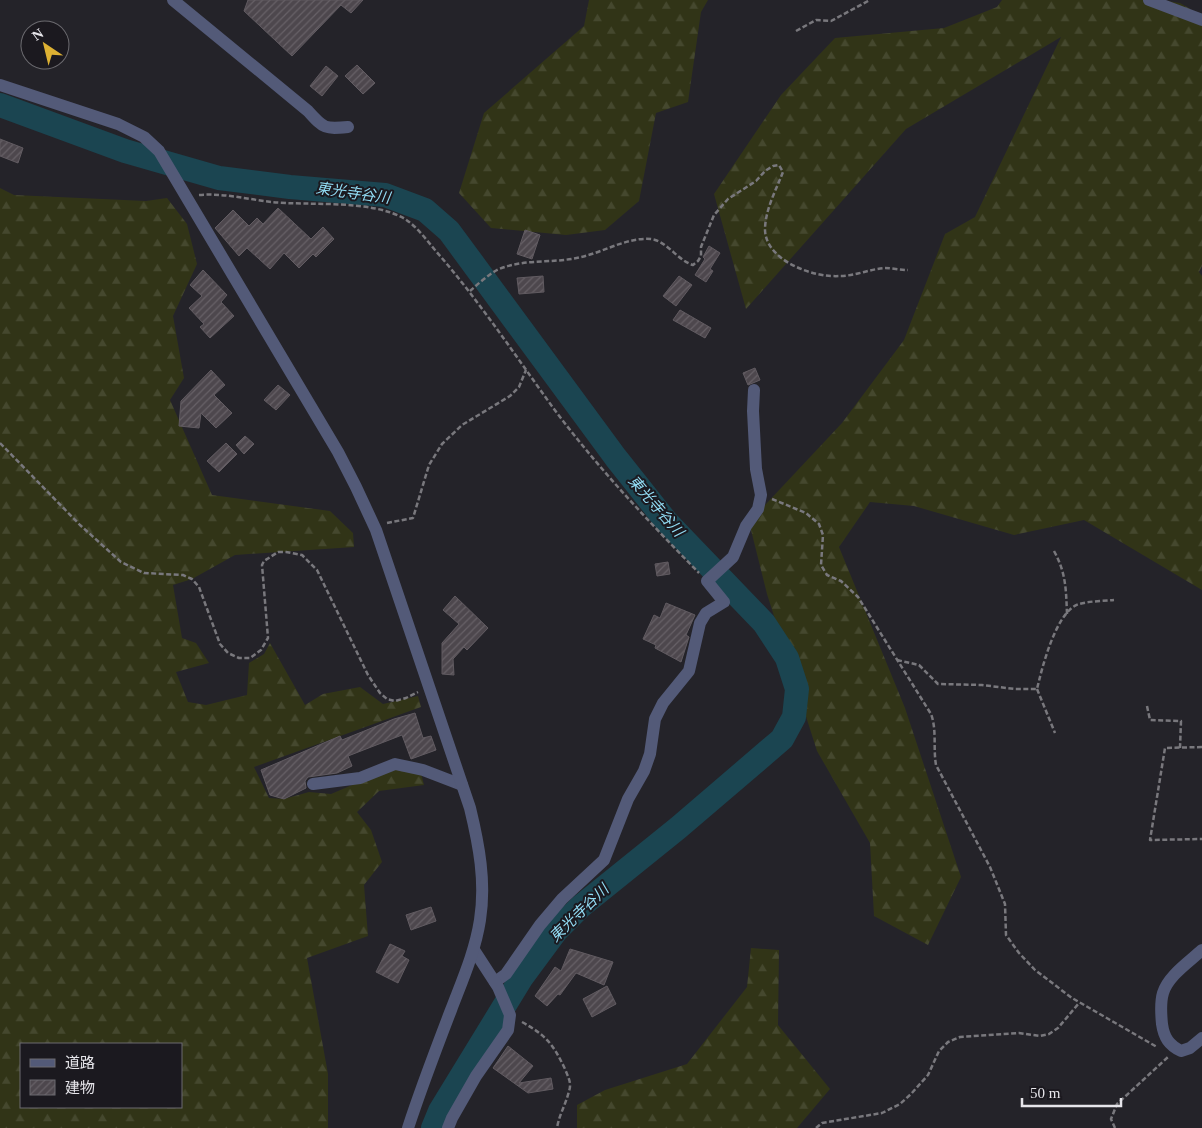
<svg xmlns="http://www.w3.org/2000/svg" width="1202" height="1128" font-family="'Times New Roman','Noto Sans JP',serif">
<defs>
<pattern id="forest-firs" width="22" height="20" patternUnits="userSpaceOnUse" patternTransform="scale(1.25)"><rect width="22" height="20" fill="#313417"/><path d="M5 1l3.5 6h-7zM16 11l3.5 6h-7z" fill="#45482e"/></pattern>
<pattern id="building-hatch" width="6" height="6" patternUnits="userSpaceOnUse" patternTransform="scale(1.25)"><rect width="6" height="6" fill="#4d474d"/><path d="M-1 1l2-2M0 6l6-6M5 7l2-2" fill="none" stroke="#676167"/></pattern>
</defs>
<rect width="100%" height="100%" fill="#242329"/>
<g fill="url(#forest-firs)" fill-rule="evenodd">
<polygon points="589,0 708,0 701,12 688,102 656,113 639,201 605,230 566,235 491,228 459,193 484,113 584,26"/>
<polygon points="1002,0 1161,0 1180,3 1202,16 1202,266 1199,272 1202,276 1202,590 1084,520 1014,535 914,506 870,502 839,547 905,708 961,877 928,945 874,916 870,843 817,751 767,594 749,522 842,423 904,340 945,234 975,217 1061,37 906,129 746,309 714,194 781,95 835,38 944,28 997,7"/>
<path d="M0 188 14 195 146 201 167 198 187 224 197 264 173 316 184 378 170 400 212 495 330 511 353 533 354 547 235 555 192 579 173 585 182 638 196 643 209 663 176 672 188 702 206 705 247 695 249 663 264 654 270 643 305 705 323 694 360 687 383 704 418 696 421 707 254 767 269 798 284 799 309 792 331 794 394 767 421 773 424 785 379 791 357 812 371 830 382 862 364 885 368 936 307 958 328 1074V1128H0ZM21 1044H181V1107H21Z"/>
<polygon points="751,948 779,950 778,1025 830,1089 797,1128 577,1128 577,1105 605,1090 687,1064 747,987"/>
</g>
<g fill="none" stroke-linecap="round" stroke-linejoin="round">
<polyline stroke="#1b4551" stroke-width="24" points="0,105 125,151 219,178 290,187 385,195 425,210 449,231 616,458 666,521 764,623 787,658 797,689 794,717 782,739 678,828 580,907 556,931 522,977 440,1111 433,1128"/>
</g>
<g fill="url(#building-hatch)" stroke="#615b61">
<polygon points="248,0 363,0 351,13 341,5 292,56 244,11"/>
<polygon points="357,65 375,83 363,94 345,76"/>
<polygon points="326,66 338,76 322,96 310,86"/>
<polygon points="0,139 23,148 18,163 0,156"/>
<polygon points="278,208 311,239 323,227 334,239 316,257 313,254 299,268 284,253 270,269 247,248 239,256 215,228 233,210 249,226 257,218 263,224"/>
<polygon points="525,230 540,235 532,259 517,254"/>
<polygon points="709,246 720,253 710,269 713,271 706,282 695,275 705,259 703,257"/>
<polygon points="203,270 227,295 221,302 234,316 210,338 200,327 204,324 189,308 202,296 190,285"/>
<polygon points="543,276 544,292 519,294 517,278"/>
<polygon points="679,276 692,285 676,306 663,296"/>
<polygon points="680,310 711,328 705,338 673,320"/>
<polygon points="755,368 760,380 748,385 743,373"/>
<polygon points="211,370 225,385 214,395 232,413 216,428 201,413 199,428 179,426 181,401"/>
<polygon points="278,385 290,395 276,410 264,400"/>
<polygon points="245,436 254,444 244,454 236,445"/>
<polygon points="226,443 237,454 219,472 207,461"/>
<polygon points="668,562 670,574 657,576 655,564"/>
<polygon points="455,596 488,628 467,650 464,647 453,659 454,675 442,674 442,643 459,624 443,610"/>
<polygon points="666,603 695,615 686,635 689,637 681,662 655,648 656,645 643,639 654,615 660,618"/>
<polygon points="415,713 423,738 431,736 436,750 411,759 402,735 348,756 352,766 337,773 308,777 305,781 306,788 284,799 270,795 261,770 340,736 342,740 394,719"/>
<polygon points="431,907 436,921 411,930 406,915"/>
<polygon points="390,944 405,951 402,956 409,960 398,983 376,972"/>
<polygon points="570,949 613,962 604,985 576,973 560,995 558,994 547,1006 535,996 555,967 561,971"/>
<polygon points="607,986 616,1004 592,1017 583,999"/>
<polygon points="508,1046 533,1066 519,1083 551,1078 553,1089 528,1093 493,1068"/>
</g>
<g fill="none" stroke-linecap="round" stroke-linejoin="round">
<g stroke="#79787d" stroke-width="2.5" stroke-dasharray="5 2.5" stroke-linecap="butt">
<polyline points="796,31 816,20 831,21 870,0"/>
<path d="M199 195C223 193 247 199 271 202 310 206 371 199 405 219 419 228 430 245 441 257 482 305 517 358 554 409 598 468 648 521 699 573"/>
<path d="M470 291C478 284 488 275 497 270 523 258 554 264 581 257 604 252 627 237 651 239 667 241 677 260 693 265L698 261 701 256V247L714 215 728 199 756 181 765 171 773 166 779 165 783 172C776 190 765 210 765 230 766 261 814 278 840 276 855 276 870 269 885 268 892 268 900 270 908 270"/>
<polyline points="0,443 80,525 121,562 144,573 183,575 192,579 199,587 220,644 228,653 239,658 250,658 261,650 268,638 262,565 264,561 278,552 286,552 302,555 317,570 368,675 380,693 387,699 395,701 406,698 418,692"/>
<path d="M772 499 806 513 819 524 823 535 821 565 827 575 841 581 858 597 931 714C937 730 933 748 936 765L990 867 1005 904 1006 935 1019 953 1035 970 1072 998 1157 1047"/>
<polyline points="387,523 413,518 429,465 442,444 462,425 510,396 519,387 526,370"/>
<path d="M1054 551C1066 573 1066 589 1067 614"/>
<path d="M897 660 919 665 938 684 982 685 1015 689H1037C1042 668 1056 611 1079 604 1090 601 1103 601 1114 600"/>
<polyline points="1037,689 1055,733"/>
<polyline points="1147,706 1150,720 1181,721 1180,748"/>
<polyline points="1202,747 1165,748 1150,840 1202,839"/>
<path d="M522 1022C547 1036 553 1044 565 1069 568 1077 572 1083 569 1091 566 1104 559 1115 557 1128"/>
<polyline points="816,1128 822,1123 882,1113 900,1104 911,1094 928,1075 939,1051 948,1042 960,1037 1019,1033 1040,1036 1049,1034 1058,1028 1079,1003"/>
<polyline points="1115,1128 1111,1119 1117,1104 1168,1057"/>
</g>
<g stroke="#535a78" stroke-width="12">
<path d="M173 0 308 111C324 129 325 129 348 127"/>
<polyline points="313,784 360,778 395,764 423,770 462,785"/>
<polyline points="495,982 506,974 540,925 562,899 604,860 628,799 644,771 650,754 655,719 663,703 689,671 700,623 706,613 724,602 707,581 733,557 746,526 758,509 761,495 756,469 753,411 754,390"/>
<polyline points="448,1128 452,1118 476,1076 508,1030 510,1015 498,987 474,950"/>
</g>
<g stroke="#535a78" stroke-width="12">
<polyline points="1149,0 1202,20"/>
<path d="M0 85 118 124 144 137 159 151 338 452 356 487 376 530 470 808C479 845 486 882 480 920 475 952 462 981 451 1010 436 1049 421 1088 408 1128"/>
<path d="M1202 950C1189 962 1168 976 1163 993 1160 1003 1161 1014 1162 1024 1164 1038 1169 1045 1181 1051L1190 1048 1202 1038"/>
</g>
</g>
<g text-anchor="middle" stroke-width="4" stroke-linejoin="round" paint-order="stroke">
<g font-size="15" font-style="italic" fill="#91dbf3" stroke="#1b191f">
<text transform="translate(353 193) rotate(8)" y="5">東光寺谷川</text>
<text transform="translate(656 506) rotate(49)" y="5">東光寺谷川</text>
<text transform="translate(579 913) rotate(-44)" y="5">東光寺谷川</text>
</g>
</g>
<rect x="20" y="1043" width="162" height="65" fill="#1b191f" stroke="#6c6b70"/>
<rect x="30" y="1059" width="25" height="8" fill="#535a78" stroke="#6c6b70"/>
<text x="65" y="1068" font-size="15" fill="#e6e5ea">道路</text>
<rect x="30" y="1080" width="25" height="15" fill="url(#building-hatch)" stroke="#6c6b70"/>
<text x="65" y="1093" font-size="15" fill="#e6e5ea">建物</text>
<g transform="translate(45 45) rotate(325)"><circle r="24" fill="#1b191f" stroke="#6c6b70"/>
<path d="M0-4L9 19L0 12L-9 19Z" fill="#ddb133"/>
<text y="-8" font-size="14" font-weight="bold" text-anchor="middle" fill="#e6e5ea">N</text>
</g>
<path d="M1022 1098v8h99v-8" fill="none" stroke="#e6e5ea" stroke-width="2.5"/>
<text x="1030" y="1098" font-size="15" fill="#e6e5ea" stroke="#1b191f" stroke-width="4" paint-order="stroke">50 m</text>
</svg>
